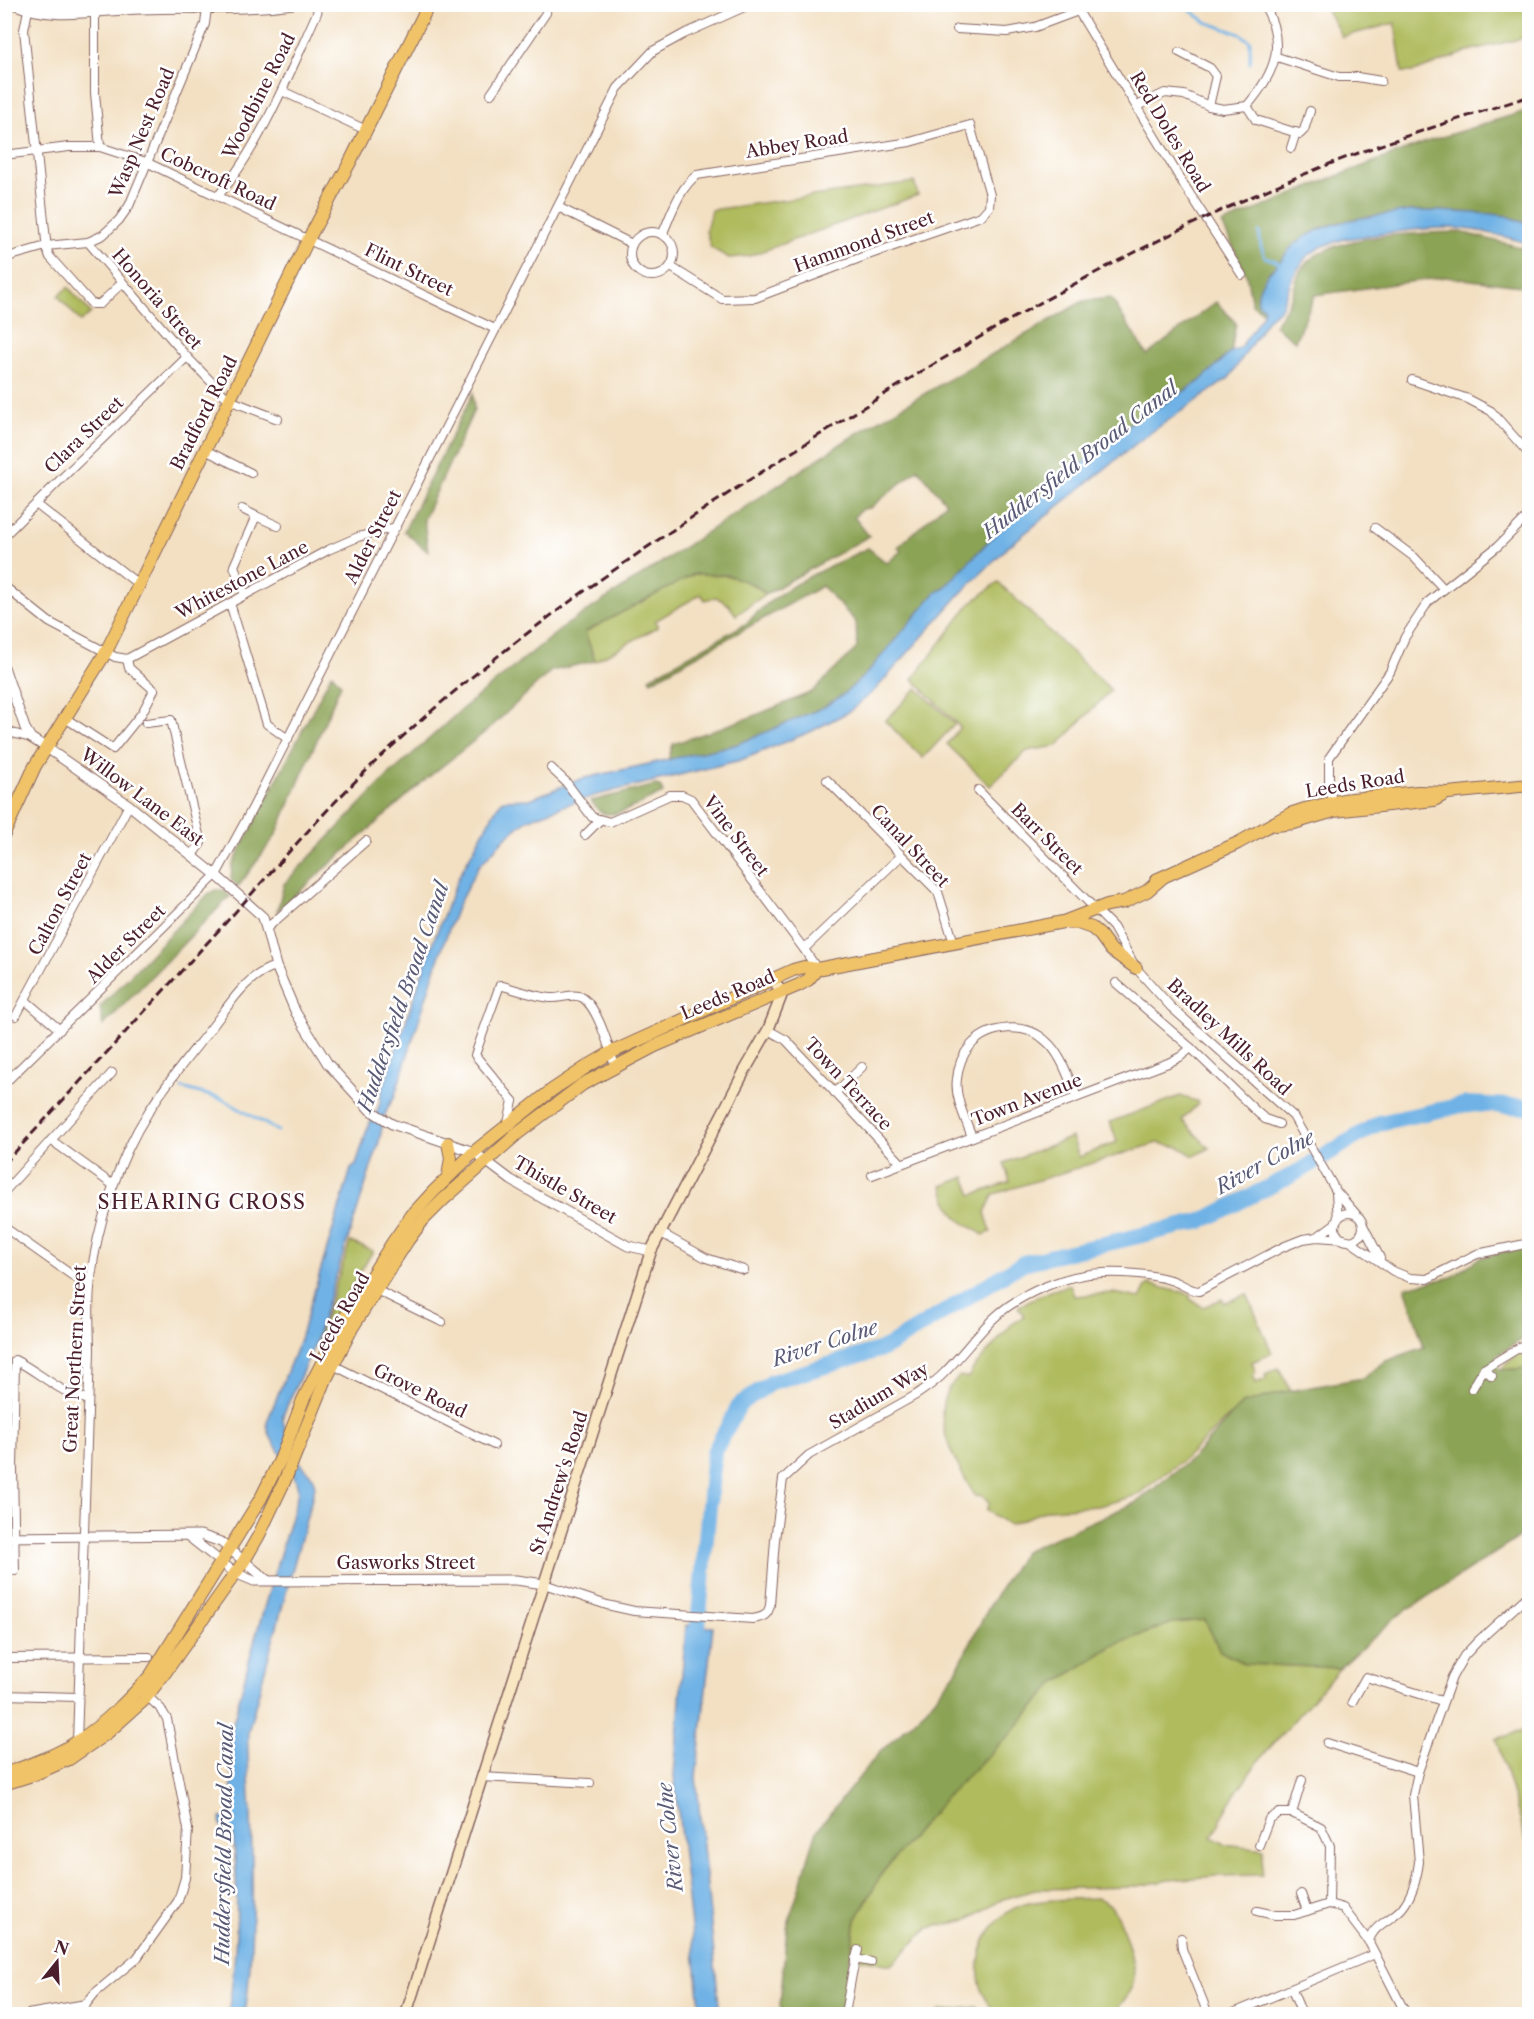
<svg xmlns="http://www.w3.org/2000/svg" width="1534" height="2019" font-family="'Libre Caslon Text',serif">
<rect width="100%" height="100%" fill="#fff"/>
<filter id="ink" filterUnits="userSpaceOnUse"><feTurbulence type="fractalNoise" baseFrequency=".0167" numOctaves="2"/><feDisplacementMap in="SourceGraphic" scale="12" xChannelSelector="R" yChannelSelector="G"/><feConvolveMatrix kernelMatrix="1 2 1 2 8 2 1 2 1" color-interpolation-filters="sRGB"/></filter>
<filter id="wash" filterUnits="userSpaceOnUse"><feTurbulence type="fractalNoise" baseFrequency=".008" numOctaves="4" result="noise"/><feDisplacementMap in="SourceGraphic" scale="24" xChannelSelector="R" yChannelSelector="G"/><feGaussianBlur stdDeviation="1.35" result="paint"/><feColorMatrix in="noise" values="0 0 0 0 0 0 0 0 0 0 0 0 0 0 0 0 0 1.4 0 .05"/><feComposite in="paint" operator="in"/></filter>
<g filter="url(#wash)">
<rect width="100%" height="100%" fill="#f3e0c3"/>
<g fill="#afbb5d" stroke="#7c6d44" stroke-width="1.5">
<polygon points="1324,5 1529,5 1529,37 1472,50 1414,72 1402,72 1395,23 1342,37"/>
<polygon points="914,182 918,195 749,256 729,258 711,248 706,231 711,210"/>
<polygon points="68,287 91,313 81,322 58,296"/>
<path d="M694 574C723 574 743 575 766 594L736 615 728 604 716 597 705 600 701 594 655 621 658 627 595 661 585 632Z"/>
<polygon points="998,582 1111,690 1057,746 1027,751 990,786 947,744 960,727 913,679 969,605"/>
<polygon points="917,688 955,724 923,758 885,721"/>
<path d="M1180 1096 1197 1101 1198 1104 1182 1120 1209 1148 1194 1156 1179 1147 1157 1143 994 1194 985 1212 991 1232 983 1235C976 1229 968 1226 961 1221 951 1213 946 1198 942 1186L965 1177 972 1195 1010 1182 1004 1163 1072 1137 1079 1157 1117 1142 1110 1122Z"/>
<polygon points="350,1242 373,1251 315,1348"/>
<path d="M1149 1284 1179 1292 1180 1291 1190 1295V1299L1203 1307 1222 1299 1224 1303 1247 1294 1272 1353 1252 1362 1256 1372 1253 1374 1256 1383 1266 1379 1265 1374 1279 1368 1291 1391 1242 1404 1184 1459 1137 1495 1099 1506 1049 1509 1009 1525 986 1510 989 1503 981 1495 976 1497C959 1470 931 1424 947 1391 950 1385 955 1381 960 1376L968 1378 972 1370 1011 1325 1024 1316 1018 1307C1035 1296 1051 1290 1070 1285L1074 1296 1113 1293 1140 1298 1145 1288Z"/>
<polygon points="1529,1346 1529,1368 1500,1370 1517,1354"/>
<polygon points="1205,1620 1220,1651 1245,1664 1340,1668 1259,1760 1235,1794 1212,1837 1225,1844 1264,1849 1262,1875 1217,1876 1169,1880 1133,1887 1039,1889 1003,1899 967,1920 929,1928 891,1965 851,1957 856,1920 882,1873 947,1796 1010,1734 1055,1683 1112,1646 1172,1623"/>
<polygon points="1529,1729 1530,1841 1527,1842 1496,1739"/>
<path d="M1098 1898C1101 1900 1107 1902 1110 1905 1121 1918 1138 1967 1133 1984 1129 1994 1120 2007 1113 2014H995C988 2003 980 1990 979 1976 976 1945 996 1910 1029 1903 1051 1899 1075 1899 1098 1898Z"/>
<polygon points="977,2007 978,2014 939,2014 939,2011"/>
</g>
<g fill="#8ba354" stroke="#6a6140" stroke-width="1.5">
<polygon points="1529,110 1529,225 1507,216 1439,211 1411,211 1336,223 1319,229 1296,243 1276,266 1269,272 1257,297 1264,308 1263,312 1252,304 1246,274 1222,224 1337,176 1429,141"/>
<path d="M1460 232 1529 249V287L1445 277 1315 295 1295 341 1274 325C1280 318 1287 308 1291 298 1295 289 1296 276 1302 268 1327 233 1421 233 1460 232Z"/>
<path d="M1111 298 1147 355 1216 302 1236 323 1231 352 1218 363 1215 369 1199 382 1152 411 1143 413 1107 444 1001 528 943 589 936 592 866 674 843 695 824 707 738 744 668 760 673 744 754 716 812 692 857 648 856 622 822 586 651 681 649 678 747 623C780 586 825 569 868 548L887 563 901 551 898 547 946 503 918 469 870 508 862 509 854 517 869 536 766 594 755 585 728 575 694 574 585 632 595 661 551 671 490 728 425 780 277 911 284 884 386 778 463 708 566 625 859 432 1083 301Z"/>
<polygon points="473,393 474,410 424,519 428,552 404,531"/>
<polygon points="332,673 341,684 276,835 238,887 231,879 232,866"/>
<path d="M656 785 661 788 663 793C651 798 622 815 609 814 600 814 596 808 591 801Z"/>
<polygon points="215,890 222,890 230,896 103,1026 100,1007 208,894"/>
<polygon points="1529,1246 1529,1335 1496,1356 1500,1370 1529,1368 1529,1531 1396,1617 1340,1668 1245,1664 1220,1651 1205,1620 1172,1623 1112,1646 1055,1683 1010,1734 947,1796 882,1873 856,1920 842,2014 782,2014 780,2005 787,1927 817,1830 878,1754 926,1709 956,1671 988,1608 1024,1551 1137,1502 1193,1457 1242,1404 1283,1392 1363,1378 1386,1361 1424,1347 1405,1287 1452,1277 1479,1258"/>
</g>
<g fill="#70b2e5" stroke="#5d6888" stroke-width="1.5">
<path d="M1411 211H1439L1493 214 1507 216 1529 225V244C1504 236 1478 229 1452 228 1416 227 1380 235 1344 239L1321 247 1306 257 1293 276 1281 308 1268 319 1229 378 1143 438 1009 546 961 593 876 689 850 711 812 731 741 760 597 795 566 805 527 820 506 837 478 867 458 905 443 945 394 1098C381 1114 383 1131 377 1149L313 1348 283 1415C282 1427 295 1457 303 1466 310 1473 314 1477 315 1487L248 1732C247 1760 250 1787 251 1815 253 1880 254 1950 245 2014H228C237 1959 240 1886 232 1830L221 1826 220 1818 232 1816 231 1731 254 1642 298 1493C297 1464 268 1448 267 1422L300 1339 351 1169 356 1165 369 1123C377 1115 381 1103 381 1093L431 947 458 878 497 807 503 800 530 799 581 779 738 744 824 707 843 695 866 674 936 592 943 589 1001 528 1107 444 1143 412 1152 411 1199 382 1231 352 1240 348 1262 316 1264 308 1258 303C1256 289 1265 276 1275 267 1283 260 1287 250 1296 243 1330 218 1371 217 1411 211Z"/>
<polygon points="686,1625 713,1627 696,1777 720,2014 701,2014 674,1775"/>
</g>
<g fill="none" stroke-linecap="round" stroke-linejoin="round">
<g stroke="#70b2e5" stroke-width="3">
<polyline points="1182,4 1206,22 1240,34 1250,41 1250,63"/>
<polyline points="1259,232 1261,247 1265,257 1276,261 1280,265"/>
<polyline points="182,1088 222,1099 278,1131"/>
</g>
<polyline stroke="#70b2e5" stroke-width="16" points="696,1647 714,1452 740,1404 772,1382 885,1348 1023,1263 1202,1221 1296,1173 1379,1123 1467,1104 1530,1107"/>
</g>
</g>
<g filter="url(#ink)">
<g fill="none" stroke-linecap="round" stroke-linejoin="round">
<defs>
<g id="minor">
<polyline points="1074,4 1184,185 1242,275"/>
<polyline points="28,10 24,30 47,250 50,257 92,304 100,304 122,283"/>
<polyline points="95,12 95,93 100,147"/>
<polyline points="957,29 1007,32 1035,27 1078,11"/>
<polyline points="1179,52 1210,68 1216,76 1209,106"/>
<polyline points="1277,57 1339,77 1357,77 1381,81"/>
<polyline points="282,91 366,130"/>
<polyline points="491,94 546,13 547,4"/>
<path d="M1137 106 1165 93 1184 95 1209 106 1223 109 1247 106C1275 73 1287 46 1264 4"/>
<polyline points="1247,106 1256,120 1300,134 1304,130 1310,111"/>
<polyline points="1291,148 1296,132"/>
<polyline points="4,155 69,147 100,147 146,162 495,329"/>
<path d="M218 196C260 147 290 72 317 13L319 4"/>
<polyline points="558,207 632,244"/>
<circle cx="652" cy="254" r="22"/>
<path d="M662 235C671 215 679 188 697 175L910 142 970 125 990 195 989 207 981 216 865 256 755 298 722 299 671 267"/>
<polyline points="88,242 187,357 229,400 278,419"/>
<polyline points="4,258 46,246 88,242 103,235 119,220 129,206 205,24 207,8"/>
<polyline points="1412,380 1468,399 1491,411 1530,455"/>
<polyline points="205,450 251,473"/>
<polyline points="36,504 138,584"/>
<polyline points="242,509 256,516 234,566 245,595"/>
<polyline points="256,516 278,526"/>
<polyline points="1375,528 1414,557 1444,589"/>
<polyline points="4,536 63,477 187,357"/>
<polyline points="4,586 49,622 115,657 127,659 328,550 358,537 396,527"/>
<polyline points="230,603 267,724 288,739"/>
<polyline points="65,718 113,749 142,713 154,690 129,668 127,659"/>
<polyline points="146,723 171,720 201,843 192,855"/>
<polyline points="4,728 12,733 31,738"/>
<polyline points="551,768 566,782 592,817 610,822 670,795 682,795 691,799 804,949 817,969"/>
<polyline points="827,780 938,892 954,943"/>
<polyline points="978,790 1113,927 1136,968 1171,1007 1293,1116 1336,1191 1356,1214"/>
<polyline points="1333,805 1329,788 1329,758 1390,672 1405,637 1428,602 1498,546 1530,514"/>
<polyline points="585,835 599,821"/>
<polyline points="267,928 366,841"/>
<polyline points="804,949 901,856"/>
<polyline points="1116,983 1191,1048 1257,1112 1265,1119 1279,1124"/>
<polyline points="25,1000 60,1030"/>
<polyline points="16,1016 129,805"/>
<polyline points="768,1030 786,1040 901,1163"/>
<polyline points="4,1084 216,875 252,809 618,88 653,51 684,34 751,4"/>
<polyline points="835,1093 862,1067"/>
<path d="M513 1101 475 1055 500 985C516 990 534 996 550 998 561 999 574 992 583 998 598 1008 609 1048 615 1066"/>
<polyline points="508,1123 513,1101"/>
<path d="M972 1137C966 1120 954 1097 957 1079 958 1066 962 1055 971 1045 989 1025 1026 1022 1046 1041 1062 1055 1068 1078 1077 1097"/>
<polyline points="51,1140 113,1185"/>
<polyline points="872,1175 1168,1063 1180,1057 1191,1048"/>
<polyline points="4,1192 112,1073"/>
<polyline points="1336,1193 1338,1219"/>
<circle cx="1349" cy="1227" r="14"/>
<polyline points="4,1227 90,1288"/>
<polyline points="1364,1227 1380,1258"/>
<polyline points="661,1233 706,1258 744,1270"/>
<polyline points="1317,1237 1336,1223"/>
<polyline points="1348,1240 1393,1271 1410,1278 1427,1279 1477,1254 1530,1243"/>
<polyline points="372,1288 442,1322"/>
<polyline points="333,1365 494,1445"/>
<polyline points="1484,1369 1492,1376"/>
<polyline points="1472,1389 1484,1369 1530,1341"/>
<path d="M15 1571 13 1469 15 1360C39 1372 61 1394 87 1399"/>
<path d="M544 1584 607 1605 634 1611 753 1619C764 1617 768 1615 770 1605L775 1540 783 1479 809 1455 916 1395C926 1388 937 1381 945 1372 962 1355 976 1335 994 1318 1019 1294 1067 1274 1102 1273 1121 1272 1151 1274 1170 1280 1180 1282 1189 1291 1199 1291L1283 1247 1303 1239 1317 1237 1344 1239"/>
<polyline points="4,1658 149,1657"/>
<polyline points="4,1695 78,1697"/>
<polyline points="1352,1702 1366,1677 1442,1701"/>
<path d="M77 1742 90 1352C90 1331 88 1309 90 1288 95 1230 117 1161 149 1111 167 1082 190 1055 212 1027 230 1004 247 974 276 966"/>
<polyline points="1327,1743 1418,1772"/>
<polyline points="482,1777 590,1783"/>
<polyline points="1292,1813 1302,1780"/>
<polyline points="1259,1845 1269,1819 1279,1813 1292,1813 1321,1827 1330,1846 1329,1904"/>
<polyline points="1301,1894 1307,1911"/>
<polyline points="1257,1911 1275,1915 1294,1915 1329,1904 1343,1908 1369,1942 1406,2014"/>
<polyline points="1181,1938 1182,1949 1208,2014"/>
<path d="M1369 1942C1372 1925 1392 1920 1402 1908 1412 1896 1417 1877 1419 1862L1413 1795 1418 1772 1452 1677 1464 1656 1478 1641 1530 1594"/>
<polyline points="855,1959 871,1962"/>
<polyline points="1292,1990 1302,2014"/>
<polyline points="28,2014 86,2004 95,1993 137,1958 178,1901 185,1878 188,1829 167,1719 161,1709 144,1693"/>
<polyline points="83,2014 86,2004"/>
<polyline points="845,2014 852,1974 858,1950"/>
<polyline points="1231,2014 1375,1954"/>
</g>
<g id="tertiary">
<path d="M13 4C54 22 98 10 141 9 192 7 243 11 293 4"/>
<polyline points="4,667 25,728 31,738 47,748 129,805 216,875 263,917 276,966 296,1013 328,1064 370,1110 392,1124 474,1152 511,1180 542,1198 628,1246 651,1251"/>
<polyline points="188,1536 235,1573 254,1581 516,1580 544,1584"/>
<polyline points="4,1537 200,1535 221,1542 267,1580"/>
</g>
<polyline id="secondary" points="406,2014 651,1251 744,1072 768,1030 781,997 781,992 774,980"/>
<g id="primary">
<polyline points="1276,825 1294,823 1334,811 1434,800 1447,793"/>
<polyline points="4,834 35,766 106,652 309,238 349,164 429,4"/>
<polyline points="1156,880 1238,843 1290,814 1305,809 1343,800 1418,792 1448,793 1530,785"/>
<polyline points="1064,922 1078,923 1092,928 1100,935 1111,950 1136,968"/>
<polyline points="448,1143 451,1158 448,1177"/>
<path d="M4 1774C29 1765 56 1756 78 1741 106 1723 129 1699 151 1675L261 1498 281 1458 303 1400 346 1316 393 1242 412 1215 433 1192 474 1152 552 1090 588 1066 610 1053 793 970 804 967 817 969 1063 922 1107 905 1124 902 1147 891 1162 878"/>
<polyline points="4,1784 35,1774 69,1759 107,1733 144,1700 164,1674 244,1561 259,1535 284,1482 326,1379 352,1328 408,1240 423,1220 444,1199 517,1134 583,1084 655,1046 799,985 808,980 817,969"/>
</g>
</defs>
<use href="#minor" stroke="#856360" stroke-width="10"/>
<use href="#tertiary" stroke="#856360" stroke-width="11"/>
<use href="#secondary" stroke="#856360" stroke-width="13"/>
<use href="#primary" stroke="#856360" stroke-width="14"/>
<use href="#minor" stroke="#fff" stroke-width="8"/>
<use href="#tertiary" stroke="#fff" stroke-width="9"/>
<use href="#secondary" stroke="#f9e7c3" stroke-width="10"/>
<use href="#primary" stroke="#f0c369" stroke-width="12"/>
<path stroke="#4a1f2b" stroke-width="3" stroke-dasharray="9 4.5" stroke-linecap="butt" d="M4 1164C79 1083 154 1001 229 919 275 868 321 814 371 766 488 654 621 562 757 475 939 357 1129 243 1332 163 1396 138 1463 118 1530 96"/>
</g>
</g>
<g text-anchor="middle" stroke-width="5" stroke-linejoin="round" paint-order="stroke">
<g font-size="18" fill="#4a1f2b" stroke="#fff">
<text transform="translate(259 96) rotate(-63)" y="6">Woodbine Road</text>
<text transform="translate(1170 132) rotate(59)" y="6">Red Doles Road</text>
<text transform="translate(142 133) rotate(-67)" y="6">Wasp Nest Road</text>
<text transform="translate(797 144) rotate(-9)" y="6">Abbey Road</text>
<text transform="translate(218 179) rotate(25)" y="6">Cobcroft Road</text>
<text transform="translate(864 242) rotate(-20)" y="6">Hammond Street</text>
<text transform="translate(409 270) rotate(26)" y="6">Flint Street</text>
<text transform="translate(157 299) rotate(49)" y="6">Honoria Street</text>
<text transform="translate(204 413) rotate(-63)" y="6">Bradford Road</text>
<text transform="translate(84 435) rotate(-44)" y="6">Clara Street</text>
<text transform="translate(373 537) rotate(-63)" y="6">Alder Street</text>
<text transform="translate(242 580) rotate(-28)" y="6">Whitestone Lane</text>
<text transform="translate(1355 784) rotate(-9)" y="6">Leeds Road</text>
<text transform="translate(142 797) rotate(37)" y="6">Willow Lane East</text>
<text transform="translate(736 836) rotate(53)" y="6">Vine Street</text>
<text transform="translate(1047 839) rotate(45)" y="6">Barr Street</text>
<text transform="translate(910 846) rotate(47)" y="6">Canal Street</text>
<text transform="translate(60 904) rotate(-62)" y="6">Calton Street</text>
<text transform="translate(126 944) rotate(-45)" y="6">Alder Street</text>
<text transform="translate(728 995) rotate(-23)" y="6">Leeds Road</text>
<text transform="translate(1229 1037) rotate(43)" y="6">Bradley Mills Road</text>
<text transform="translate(848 1084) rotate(47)" y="6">Town Terrace</text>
<text transform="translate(1027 1100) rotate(-21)" y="6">Town Avenue</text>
<text transform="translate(565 1190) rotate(30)" y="6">Thistle Street</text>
<text transform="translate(340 1317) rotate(-60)" y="6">Leeds Road</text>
<text transform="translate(75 1359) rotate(-87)" y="6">Great Northern Street</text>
<text transform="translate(420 1391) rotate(26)" y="6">Grove Road</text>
<text transform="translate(879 1396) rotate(-31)" y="6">Stadium Way</text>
<text transform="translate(559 1483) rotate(-72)" y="6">St Andrew's Road</text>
<text x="406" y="1569">Gasworks Street</text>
</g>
<g font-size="20" font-style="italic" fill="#595a75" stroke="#fff">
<text transform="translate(1080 460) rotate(-38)" y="7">Huddersfield Broad Canal</text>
<text transform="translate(403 997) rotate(-71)" y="7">Huddersfield Broad Canal</text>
<text transform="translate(1265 1162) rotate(-29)" y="7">River Colne</text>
<text transform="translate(825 1343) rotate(-18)" y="7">River Colne</text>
<text transform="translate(670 1837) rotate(-96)" y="7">River Colne</text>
<text transform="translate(224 1844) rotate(-89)" y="7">Huddersfield Broad Canal</text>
</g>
<g font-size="20" letter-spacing="1.5" fill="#4a1f2b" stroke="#fff">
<text x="202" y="1209">SHEARING CROSS</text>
</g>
</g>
<rect width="1534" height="2019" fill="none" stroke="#fff" stroke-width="24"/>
<g transform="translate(57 1962) rotate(18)" stroke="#ffffff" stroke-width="4.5" paint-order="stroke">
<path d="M0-4.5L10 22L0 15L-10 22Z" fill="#4a1f2b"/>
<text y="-9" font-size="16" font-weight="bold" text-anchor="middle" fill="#4a1f2b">N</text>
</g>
</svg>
